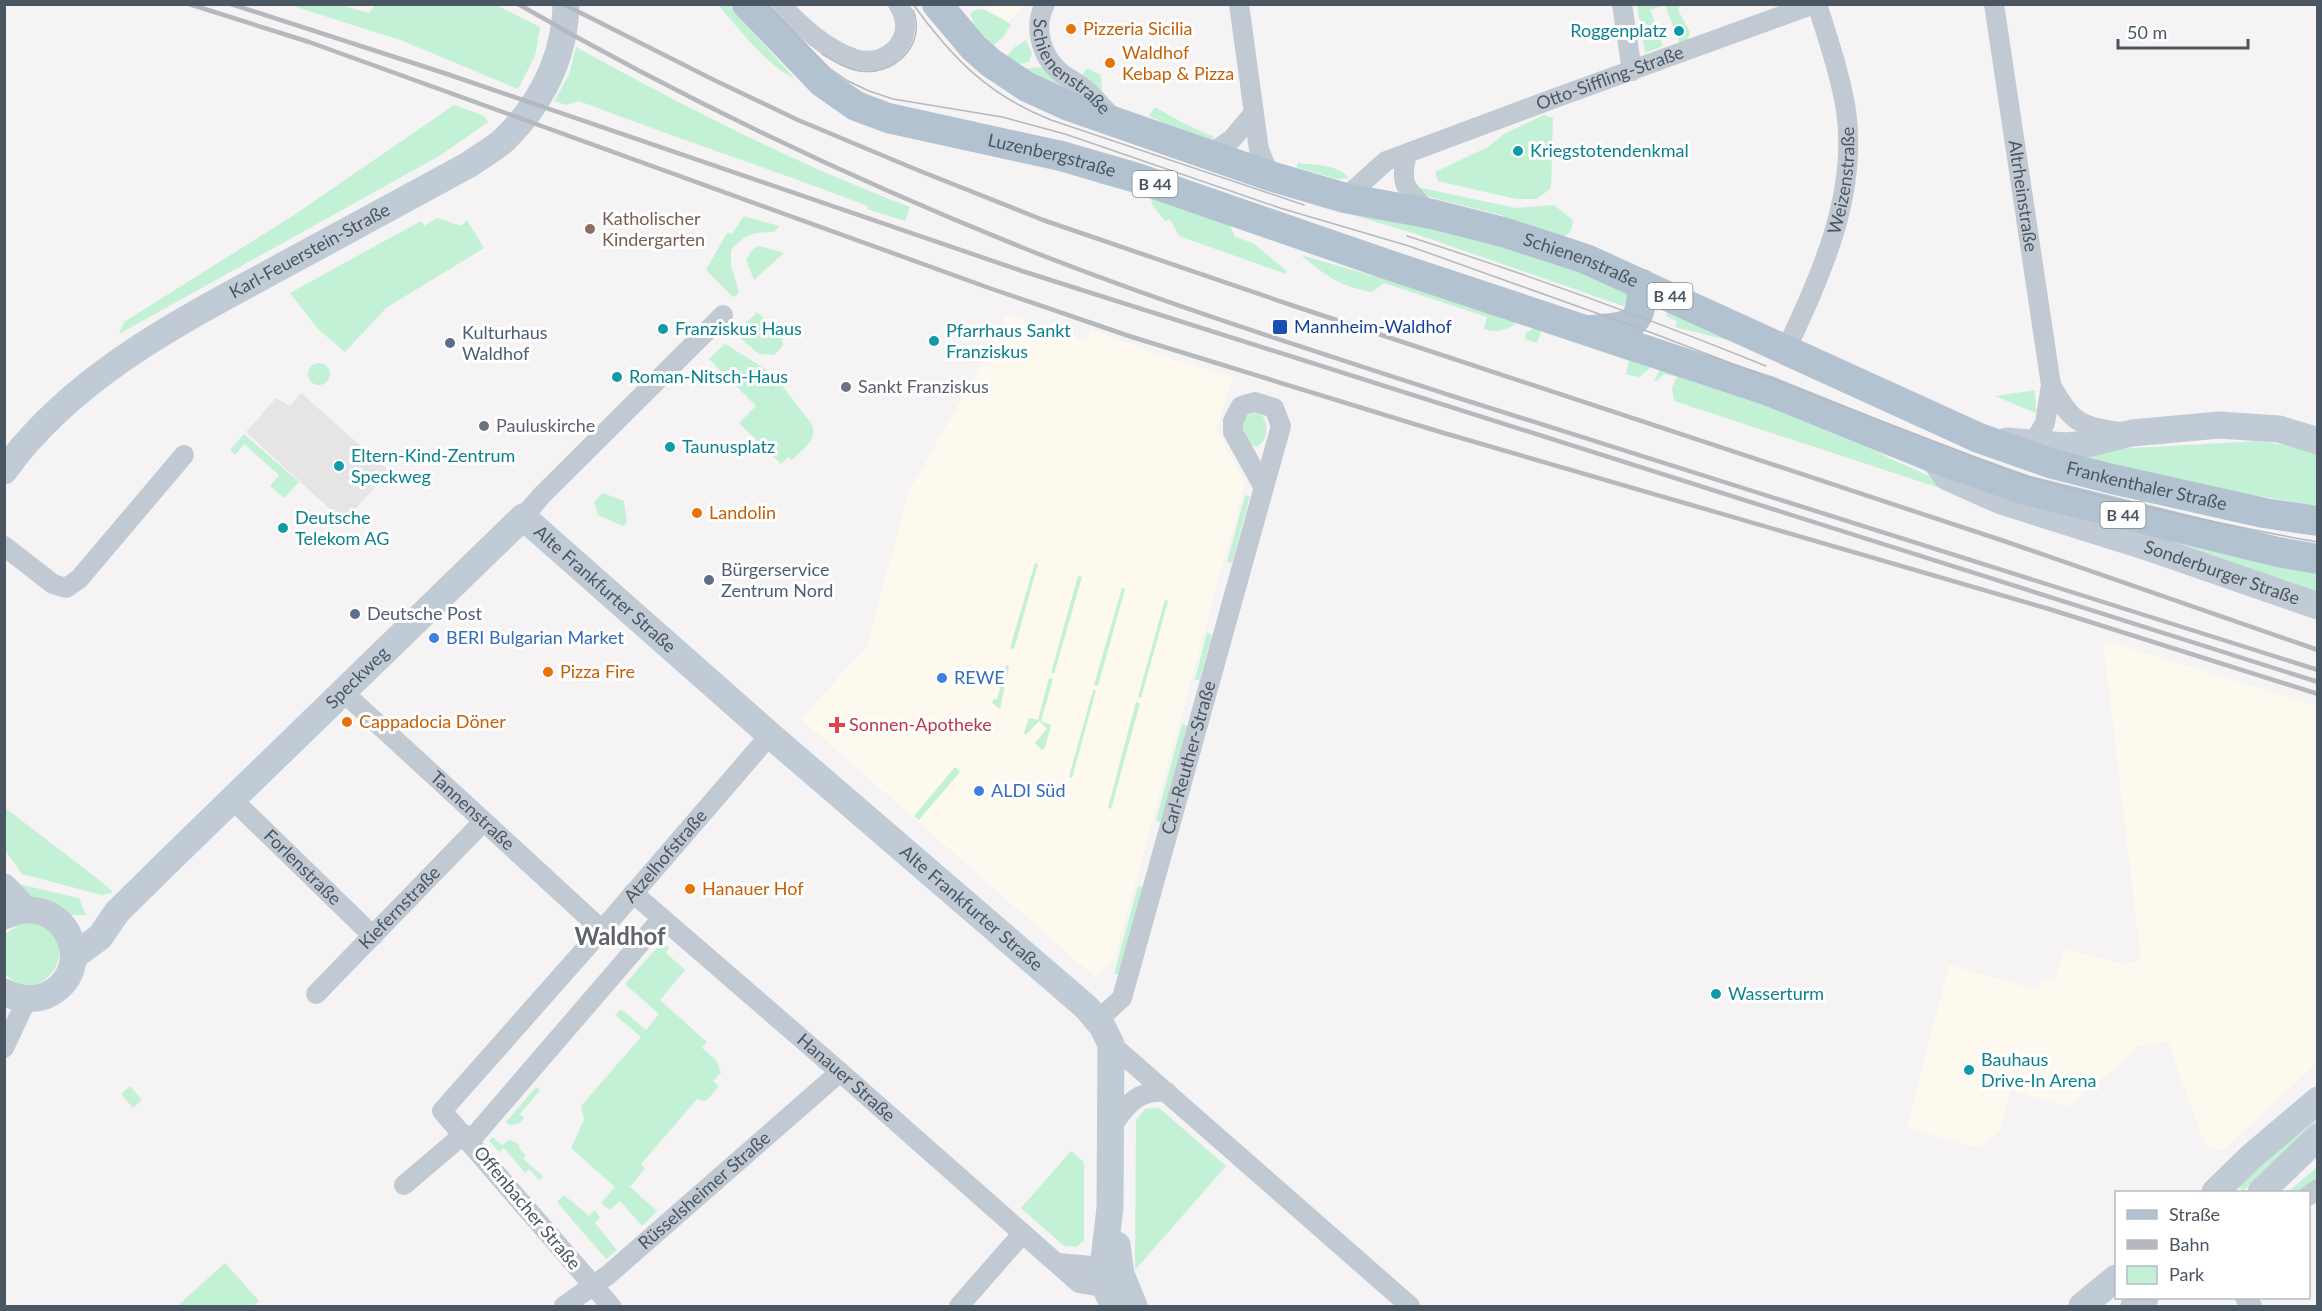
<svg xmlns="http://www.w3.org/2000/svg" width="2322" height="1311" font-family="Lato,sans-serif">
<rect width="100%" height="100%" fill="#f5f3f3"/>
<g fill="#fdf9ef">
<polygon points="984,5 1025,5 1008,22"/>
<polygon points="1006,314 1086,341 1091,329 1165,357 1233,377 1216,430 1245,483 1115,957 1096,978 801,719 867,646 908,493 999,333"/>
<polygon points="2103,642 2126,647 2317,706 2317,1063 2222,1151 2205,1145 2168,1042 2135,1047 2135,1052 2068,1106 2011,1090 1999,1132 1979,1148 1907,1128 1949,965 2038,990 2042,979 2054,982 2064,948 2122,964 2141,960"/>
</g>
<polygon fill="#e6e4e5" points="301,393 389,471 344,522 246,432 276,398 290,406"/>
<g fill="#c3f1d5">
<polygon points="290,5 341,5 369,13 375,5 496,5 540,27 535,56 518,89 403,41"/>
<path d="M718 5H729L795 79C764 64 741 30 718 5Z"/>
<polygon points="1637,5 1664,5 1650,10 1663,46 1645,53"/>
<polygon points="1665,5 1680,5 1678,10 1690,32 1687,41 1680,44"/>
<polygon points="983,9 1011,24 1004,36 993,46 975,26 970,14 975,10"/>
<polygon points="1026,40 1032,53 1029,62 1020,64 1006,57 1015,47"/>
<path d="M576 47C685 107 794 163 910 207L905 221 867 209 868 206C774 170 675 138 579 101L566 105 554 101 569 75Z"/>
<polygon points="1045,67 1063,84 1061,93 1017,69"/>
<polygon points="1087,68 1101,75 1102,91 1080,78"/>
<polygon points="454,105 484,116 488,122 441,155 119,334 124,322 294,215"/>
<polygon points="1155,107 1183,123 1214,137 1210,145 1149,116"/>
<polygon points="1544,115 1553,118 1551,188 1537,199 1516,199 1438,181 1435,172 1488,147 1504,134"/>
<path d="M1298 163C1317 165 1336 164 1349 178L1336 179 1296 167Z"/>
<polygon points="1103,176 1226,217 1235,237 1253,243 1287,271 1286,274 1179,236 1170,219 1165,221 1153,206 1150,197 1098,183"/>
<polygon points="1257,186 1504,241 1628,292 1629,308 1416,234"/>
<path d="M1417 187 1516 208 1554 205 1573 220C1572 230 1570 234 1561 238L1521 226 1501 215 1433 198 1422 193Z"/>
<path d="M744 216 779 226 775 232C754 232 745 234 731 250V266L739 291 736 296 733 297 706 270 727 233 732 234Z"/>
<polygon points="437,218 461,226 467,220 484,248 386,308 345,352 318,329 290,293 421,221 424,226"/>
<polygon points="759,246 784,253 754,280 746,260 753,249"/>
<path d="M1301 255 1522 319C1509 329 1500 334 1484 329L1487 317 1384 283 1372 292C1339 286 1326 276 1301 255Z"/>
<polygon points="1670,306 1735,342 1675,327 1677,321 1666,316"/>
<polygon points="757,312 782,336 783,346 774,355 759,354 735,334"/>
<polygon points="1539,325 1653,362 1648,370 1639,377 1626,374 1629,361 1541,331 1537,343 1525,339 1526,333"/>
<path d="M725 344 764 368 780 383 811 423C819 440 803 449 792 460L788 457 781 464 739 423 756 406 709 359Z"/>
<circle cx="319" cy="374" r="11"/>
<polygon points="1663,365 1826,423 1889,458 1963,491 1961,495 1674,401 1672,388 1677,377 1664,374 1657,381 1654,380"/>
<polygon points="2035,390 2036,413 1995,396"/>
<path d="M1255 413 1262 415C1269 425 1268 440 1257 447L1250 444C1243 432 1236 417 1255 413Z"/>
<polygon points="244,434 299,482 284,498 270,486 279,475 244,444 235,455 230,450"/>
<polygon points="2260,441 2295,447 2317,454 2317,506 2203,486 2060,452"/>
<polygon points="603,493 624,501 627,523 623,526 598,515 594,502"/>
<polygon points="1245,495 1250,496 1232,563 1227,562"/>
<polygon points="2038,504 2317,570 2317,599"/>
<polygon points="1035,563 1038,564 1014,649 1010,648"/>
<polygon points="1078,576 1082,577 1054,674 1051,673"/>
<polygon points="1122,588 1125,589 1098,686 1094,685"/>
<polygon points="1165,600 1168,601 1141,698 1138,697"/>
<polygon points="1207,633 1212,635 1199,681 1195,679"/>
<polygon points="1006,665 1009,666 1000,709 992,703 994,699 997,700"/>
<polygon points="1049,678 1053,679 1041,721 1051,725 1045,748 1042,750 1035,743 1047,729 1039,721 1026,735 1024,733 1029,718 1038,720"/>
<polygon points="1093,690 1096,690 1072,778 1069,777"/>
<polygon points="1136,702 1140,703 1111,809 1108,808"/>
<polygon points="1182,724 1187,726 1161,822 1156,821"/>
<polygon points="955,767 960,772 919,820 914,816"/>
<polygon points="4,807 103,883 112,891 112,893 102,895 22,874 5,850"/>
<path d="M14 883 79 898 86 915C58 918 34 901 14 883Z"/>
<polygon points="1138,886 1143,887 1119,975 1114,974"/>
<path d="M29 923C94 934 40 1017 5 973L4 935 18 925Z"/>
<polygon points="662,942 669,948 666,953 685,970 660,1000 707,1042 702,1048 717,1061 721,1073 713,1081 719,1086 706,1101 697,1099 641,1164 645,1168 630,1187 657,1211 642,1226 620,1201 610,1210 601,1203 615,1187 571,1148 584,1120 581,1106 641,1037 615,1015 621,1009 646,1030 659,1014 625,984"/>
<polygon points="130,1086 142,1100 133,1108 121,1094"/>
<polygon points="536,1087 540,1090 520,1114 524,1118 518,1124 510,1125 506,1122"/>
<polygon points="1159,1108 1226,1166 1135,1270 1136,1120 1145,1109"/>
<polygon points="2317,1116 2317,1122 2242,1192 2240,1187 2249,1177"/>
<polygon points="493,1137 502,1145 509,1140 519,1144 520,1150 526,1155 523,1159 543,1176 539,1180 529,1169 525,1173 504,1148 499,1152 489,1141"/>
<polygon points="1071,1151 1084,1162 1084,1241 1076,1247 1064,1246 1021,1208"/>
<polygon points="2317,1167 2317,1180 2301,1192 2288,1192"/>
<polygon points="564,1195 589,1216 595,1210 600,1218 595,1223 617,1250 606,1259 557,1202"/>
<polygon points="225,1263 259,1301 253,1306 177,1306"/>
</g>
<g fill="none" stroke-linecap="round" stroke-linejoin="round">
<g stroke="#c1cad2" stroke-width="20">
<path d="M780 4C802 27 825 49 855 59 890 69 919 35 898 4"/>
<path id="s1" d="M1045 4C1033 27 1041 56 1060 72 1068 79 1079 83 1087 91 1096 99 1104 109 1113 118"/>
<polyline points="1239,4 1259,150 1270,176"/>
<polyline points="1622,4 1632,71"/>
<path id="s2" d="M1994 4 2051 385 2045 423 2033 444"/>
<path d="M1407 154C1398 186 1408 191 1430 213"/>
<polyline points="1209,155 1232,139 1254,113"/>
<path id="s3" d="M1345 198 1386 161 1558 97 1814 4"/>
<path id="s4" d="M1786 350C1821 274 1858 196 1846 110 1840 74 1828 39 1817 4"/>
<path d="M2051 385C2071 422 2079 426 2120 432"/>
<polyline points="523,517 542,495 723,315"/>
<polyline points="4,546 53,584 66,588 79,579 184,455"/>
<path id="s5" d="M342 691 602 930"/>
<path id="s6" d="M232 799 373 936"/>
<path id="s7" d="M633 893 840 1072 1079 1283 1105 1287 1121 1274 1103 1267 1058 1263"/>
<path id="s8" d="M316 994 483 822"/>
<path id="s9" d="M1098 1020 1122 998 1281 426 1274 408 1255 402 1241 406 1233 421V432L1263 486"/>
<polyline points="1111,1044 1410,1306"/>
<polyline points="4,1048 27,999"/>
<path d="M1111 1127C1128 1104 1136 1090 1167 1092"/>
<polyline points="470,1141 662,918"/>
<polyline points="404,1185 464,1134"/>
<polyline points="2308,1196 2318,1189"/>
<polyline points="2245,1298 2252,1306"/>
<path id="s10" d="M564 1306 608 1275 840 1072"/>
<path id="s11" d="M611 1306 442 1111 602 930 770 735"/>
<polyline points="959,1306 1023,1233"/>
</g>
<g stroke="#c1cbd6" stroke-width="27">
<polyline points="2007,441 2065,446 2087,444 2132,433 2219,425 2279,429 2318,441"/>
<path id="s12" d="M1935 460 1947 477 2001 501 2150 548 2318 606"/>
<path id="s13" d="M4 471C71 378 175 324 273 271 339 235 404 200 470 164 481 156 494 149 504 140 541 104 565 57 566 4"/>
<polyline points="4,887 25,909"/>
<path d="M4 916C65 887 102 971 45 996 31 1001 17 999 4 992"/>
<path id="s14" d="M74 956 100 937 117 912 178 852 523 517 770 735 1086 1007 1102 1026 1111 1044 1110 1208 1103 1267 1105 1287 1114 1306"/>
<polyline points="2215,1192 2252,1156 2318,1100"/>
<polyline points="2261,1192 2318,1137"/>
<polyline points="1117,1245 1121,1274 1134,1306"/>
<polyline points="2082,1306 2116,1278"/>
<polyline points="2134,1306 2145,1298"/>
</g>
<g stroke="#b3c2d1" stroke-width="30">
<path id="s15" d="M747 4 823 83 856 106 888 118 1061 156 1137 178 1386 264 1769 391 1932 457 2025 490 2278 552 2318 559"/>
<path id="s16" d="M937 4 974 48 991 63 1027 87 1069 106 1270 176 1345 198 1432 214 1503 232 1586 259 1979 438 2053 464 2112 479 2264 513 2318 521"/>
<path d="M1593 330C1632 326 1642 328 1642 284"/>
</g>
<g stroke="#b5b8bd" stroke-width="1.5">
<path d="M766 4 829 68 848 81 869 91 893 99 1002 117 1065 134 1280 208 1409 246 1655 334 2022 475C2079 492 2137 505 2196 518 2236 526 2276 535 2318 542"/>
<path d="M913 4C952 58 988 95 1051 120L1304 205"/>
<path d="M822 54C834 61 846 69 860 71 894 76 927 45 913 10"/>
<path d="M1407 236C1529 275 1648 318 1766 366"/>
</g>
<g stroke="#b5b8bd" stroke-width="4.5">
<polyline points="189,4 309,42 992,289 1132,337 1437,431 2049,609 2318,694"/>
<polyline points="231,4 447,74 1022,271 2318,682"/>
<path d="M518 4C681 98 852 179 1026 249 1165 304 1308 349 1449 395L2318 670"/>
<polyline points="563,4 714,80 798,120 915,169 1043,220 1291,305 2007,542 2318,650"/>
</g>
</g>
<g fill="#e8710a" stroke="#fff" stroke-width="2">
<circle cx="1071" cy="29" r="6"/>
<circle cx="1110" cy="63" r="6"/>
<circle cx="697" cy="513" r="6"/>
<circle cx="548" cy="672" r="6"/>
<circle cx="347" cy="722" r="6"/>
<circle cx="690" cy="889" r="6"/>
</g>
<g fill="#0f9aa8" stroke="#fff" stroke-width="2">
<circle cx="1679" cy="31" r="6"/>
<circle cx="1518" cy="151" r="6"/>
<circle cx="663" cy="329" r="6"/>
<circle cx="934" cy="341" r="6"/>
<circle cx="617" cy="377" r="6"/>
<circle cx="670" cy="447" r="6"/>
<circle cx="339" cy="466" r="6"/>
<circle cx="283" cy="528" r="6"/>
<circle cx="1716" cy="994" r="6"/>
<circle cx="1969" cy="1070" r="6"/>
</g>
<circle fill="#8d6e63" stroke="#fff" stroke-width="2" cx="590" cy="229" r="6"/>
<rect fill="#1a4fb4" stroke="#fff" stroke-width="2" x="1272" y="319" width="16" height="16" rx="3"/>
<g fill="#5c6f8a" stroke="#fff" stroke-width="2">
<circle cx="450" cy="343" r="6"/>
<circle cx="709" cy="580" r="6"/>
<circle cx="355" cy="614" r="6"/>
</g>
<g fill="#6b7280" stroke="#fff" stroke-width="2">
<circle cx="846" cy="387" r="6"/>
<circle cx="484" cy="426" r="6"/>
</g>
<g fill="#3f7fe0" stroke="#fff" stroke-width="2">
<circle cx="434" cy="638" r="6"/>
<circle cx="942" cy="678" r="6"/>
<circle cx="979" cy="791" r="6"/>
</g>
<path fill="#e0444e" stroke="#fff" stroke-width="2" d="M834 716h6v6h6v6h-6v6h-6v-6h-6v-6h6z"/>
<g text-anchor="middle" stroke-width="6" stroke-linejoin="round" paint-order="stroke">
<g fill="#fff" stroke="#808990" stroke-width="1.5">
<rect x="1132.5" y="171" width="45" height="26" rx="4.5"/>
<rect x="1647.5" y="283" width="45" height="26" rx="4.5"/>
<rect x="2100.5" y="502" width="45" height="26" rx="4.5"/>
</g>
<g font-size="16" font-weight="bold" fill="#4a5661">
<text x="1155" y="190">B 44</text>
<text x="1670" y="302">B 44</text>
<text x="2123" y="521">B 44</text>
</g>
<g font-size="18" fill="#c56008" stroke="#fff" text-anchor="start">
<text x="1083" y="35">Pizzeria Sicilia</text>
<text x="1122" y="59">Waldhof<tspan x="1122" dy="21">Kebap &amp; Pizza</tspan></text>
<text x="709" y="519">Landolin</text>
<text x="560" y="678">Pizza Fire</text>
<text x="359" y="728">Cappadocia Döner</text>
<text x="702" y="895">Hanauer Hof</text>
</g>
<g font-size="18" fill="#0d838f" stroke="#fff" text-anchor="start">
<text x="1667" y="37" text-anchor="end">Roggenplatz</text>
<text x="1530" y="157">Kriegstotendenkmal</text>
<text x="675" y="335">Franziskus Haus</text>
<text x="946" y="337">Pfarrhaus Sankt<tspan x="946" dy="21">Franziskus</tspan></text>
<text x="629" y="383">Roman-Nitsch-Haus</text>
<text x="682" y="453">Taunusplatz</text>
<text x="351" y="462">Eltern-Kind-Zentrum<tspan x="351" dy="21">Speckweg</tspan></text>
<text x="295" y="524">Deutsche<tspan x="295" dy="21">Telekom AG</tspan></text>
<text x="1728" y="1000">Wasserturm</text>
<text x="1981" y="1066">Bauhaus<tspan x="1981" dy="21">Drive-In Arena</tspan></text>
</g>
<g font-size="18" fill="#4a5661" stroke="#fff">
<text dy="6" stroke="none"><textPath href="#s1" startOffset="76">Schienenstraße</textPath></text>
<text dy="6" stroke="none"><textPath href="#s3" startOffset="294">Otto-Siffling-Straße</textPath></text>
<text dy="6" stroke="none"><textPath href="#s15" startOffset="352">Luzenbergstraße</textPath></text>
<text dy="6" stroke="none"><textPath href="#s4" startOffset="180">Weizenstraße</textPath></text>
<text dy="6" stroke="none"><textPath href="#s2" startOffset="194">Altrheinstraße</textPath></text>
<text dy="6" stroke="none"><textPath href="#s13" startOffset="380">Karl-Feuerstein-Straße</textPath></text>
<text dy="6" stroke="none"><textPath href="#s16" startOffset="705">Schienenstraße</textPath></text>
<text dy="6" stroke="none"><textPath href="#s16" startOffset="1316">Frankenthaler Straße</textPath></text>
<text dy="6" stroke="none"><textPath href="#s12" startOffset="312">Sonderburger Straße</textPath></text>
<text dy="6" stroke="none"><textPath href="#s14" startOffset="738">Alte Frankfurter Straße</textPath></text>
<text dy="6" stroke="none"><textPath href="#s14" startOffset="398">Speckweg</textPath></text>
<text dy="6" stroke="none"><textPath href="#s9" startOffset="282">Carl-Reuther-Straße</textPath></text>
<text dy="6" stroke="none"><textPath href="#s5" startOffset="177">Tannenstraße</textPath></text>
<text dy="6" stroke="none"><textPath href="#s11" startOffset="597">Atzelhofstraße</textPath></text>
<text dy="6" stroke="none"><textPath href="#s6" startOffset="98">Forlenstraße</textPath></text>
<text dy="6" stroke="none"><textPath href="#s8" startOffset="120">Kiefernstraße</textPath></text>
<text dy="6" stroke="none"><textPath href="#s14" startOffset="1224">Alte Frankfurter Straße</textPath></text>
<text dy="6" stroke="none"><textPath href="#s7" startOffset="282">Hanauer Straße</textPath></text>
<text dy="6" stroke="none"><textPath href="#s10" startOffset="182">Rüsselsheimer Straße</textPath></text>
<text transform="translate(527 1208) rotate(50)" y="6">Offenbacher Straße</text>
</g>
<g font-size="18" fill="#785e54" stroke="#fff" text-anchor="start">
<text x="602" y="225">Katholischer<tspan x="602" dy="21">Kindergarten</tspan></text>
</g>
<g font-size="18" fill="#164399" stroke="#fff" text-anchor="start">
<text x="1294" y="333">Mannheim-Waldhof</text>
</g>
<g font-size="18" fill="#4e5e75" stroke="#fff" text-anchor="start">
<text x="462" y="339">Kulturhaus<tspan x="462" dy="21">Waldhof</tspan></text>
<text x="721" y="576">Bürgerservice<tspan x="721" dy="21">Zentrum Nord</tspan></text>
<text x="367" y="620">Deutsche Post</text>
</g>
<g font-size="18" fill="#5b616d" stroke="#fff" text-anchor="start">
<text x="858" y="393">Sankt Franziskus</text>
<text x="496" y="432">Pauluskirche</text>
</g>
<g font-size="18" fill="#366cbe" stroke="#fff" text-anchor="start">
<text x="446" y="644">BERI Bulgarian Market</text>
<text x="954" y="684">REWE</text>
<text x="991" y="797">ALDI Süd</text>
</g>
<g font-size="18" fill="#be3a42" stroke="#fff" text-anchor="start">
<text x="849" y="731">Sonnen-Apotheke</text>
</g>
<g font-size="24" font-weight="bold" fill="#5f6368" stroke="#fff">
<text x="620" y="945">Waldhof</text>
</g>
</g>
<rect width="2322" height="1311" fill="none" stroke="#4a5661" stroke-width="12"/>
<rect x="2115" y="1191" width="195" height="108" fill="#ffffff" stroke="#b7bbc0" stroke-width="1.5"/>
<rect x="2127" y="1210" width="30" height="9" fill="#b3c2d1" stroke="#b7bbc0" stroke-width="1.5"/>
<text x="2169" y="1221" font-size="18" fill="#4a5661">Straße</text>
<rect x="2127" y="1240" width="30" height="9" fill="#b5b8bd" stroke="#b7bbc0" stroke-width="1.5"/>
<text x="2169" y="1251" font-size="18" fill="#4a5661">Bahn</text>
<rect x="2127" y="1266" width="30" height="18" fill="#c3f1d5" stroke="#b7bbc0" stroke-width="1.5"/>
<text x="2169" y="1281" font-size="18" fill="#4a5661">Park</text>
<path d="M2118 39v9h130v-9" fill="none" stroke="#4a5661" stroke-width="3"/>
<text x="2127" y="39" font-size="18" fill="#4a5661" stroke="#ffffff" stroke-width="4.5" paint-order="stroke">50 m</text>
</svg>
